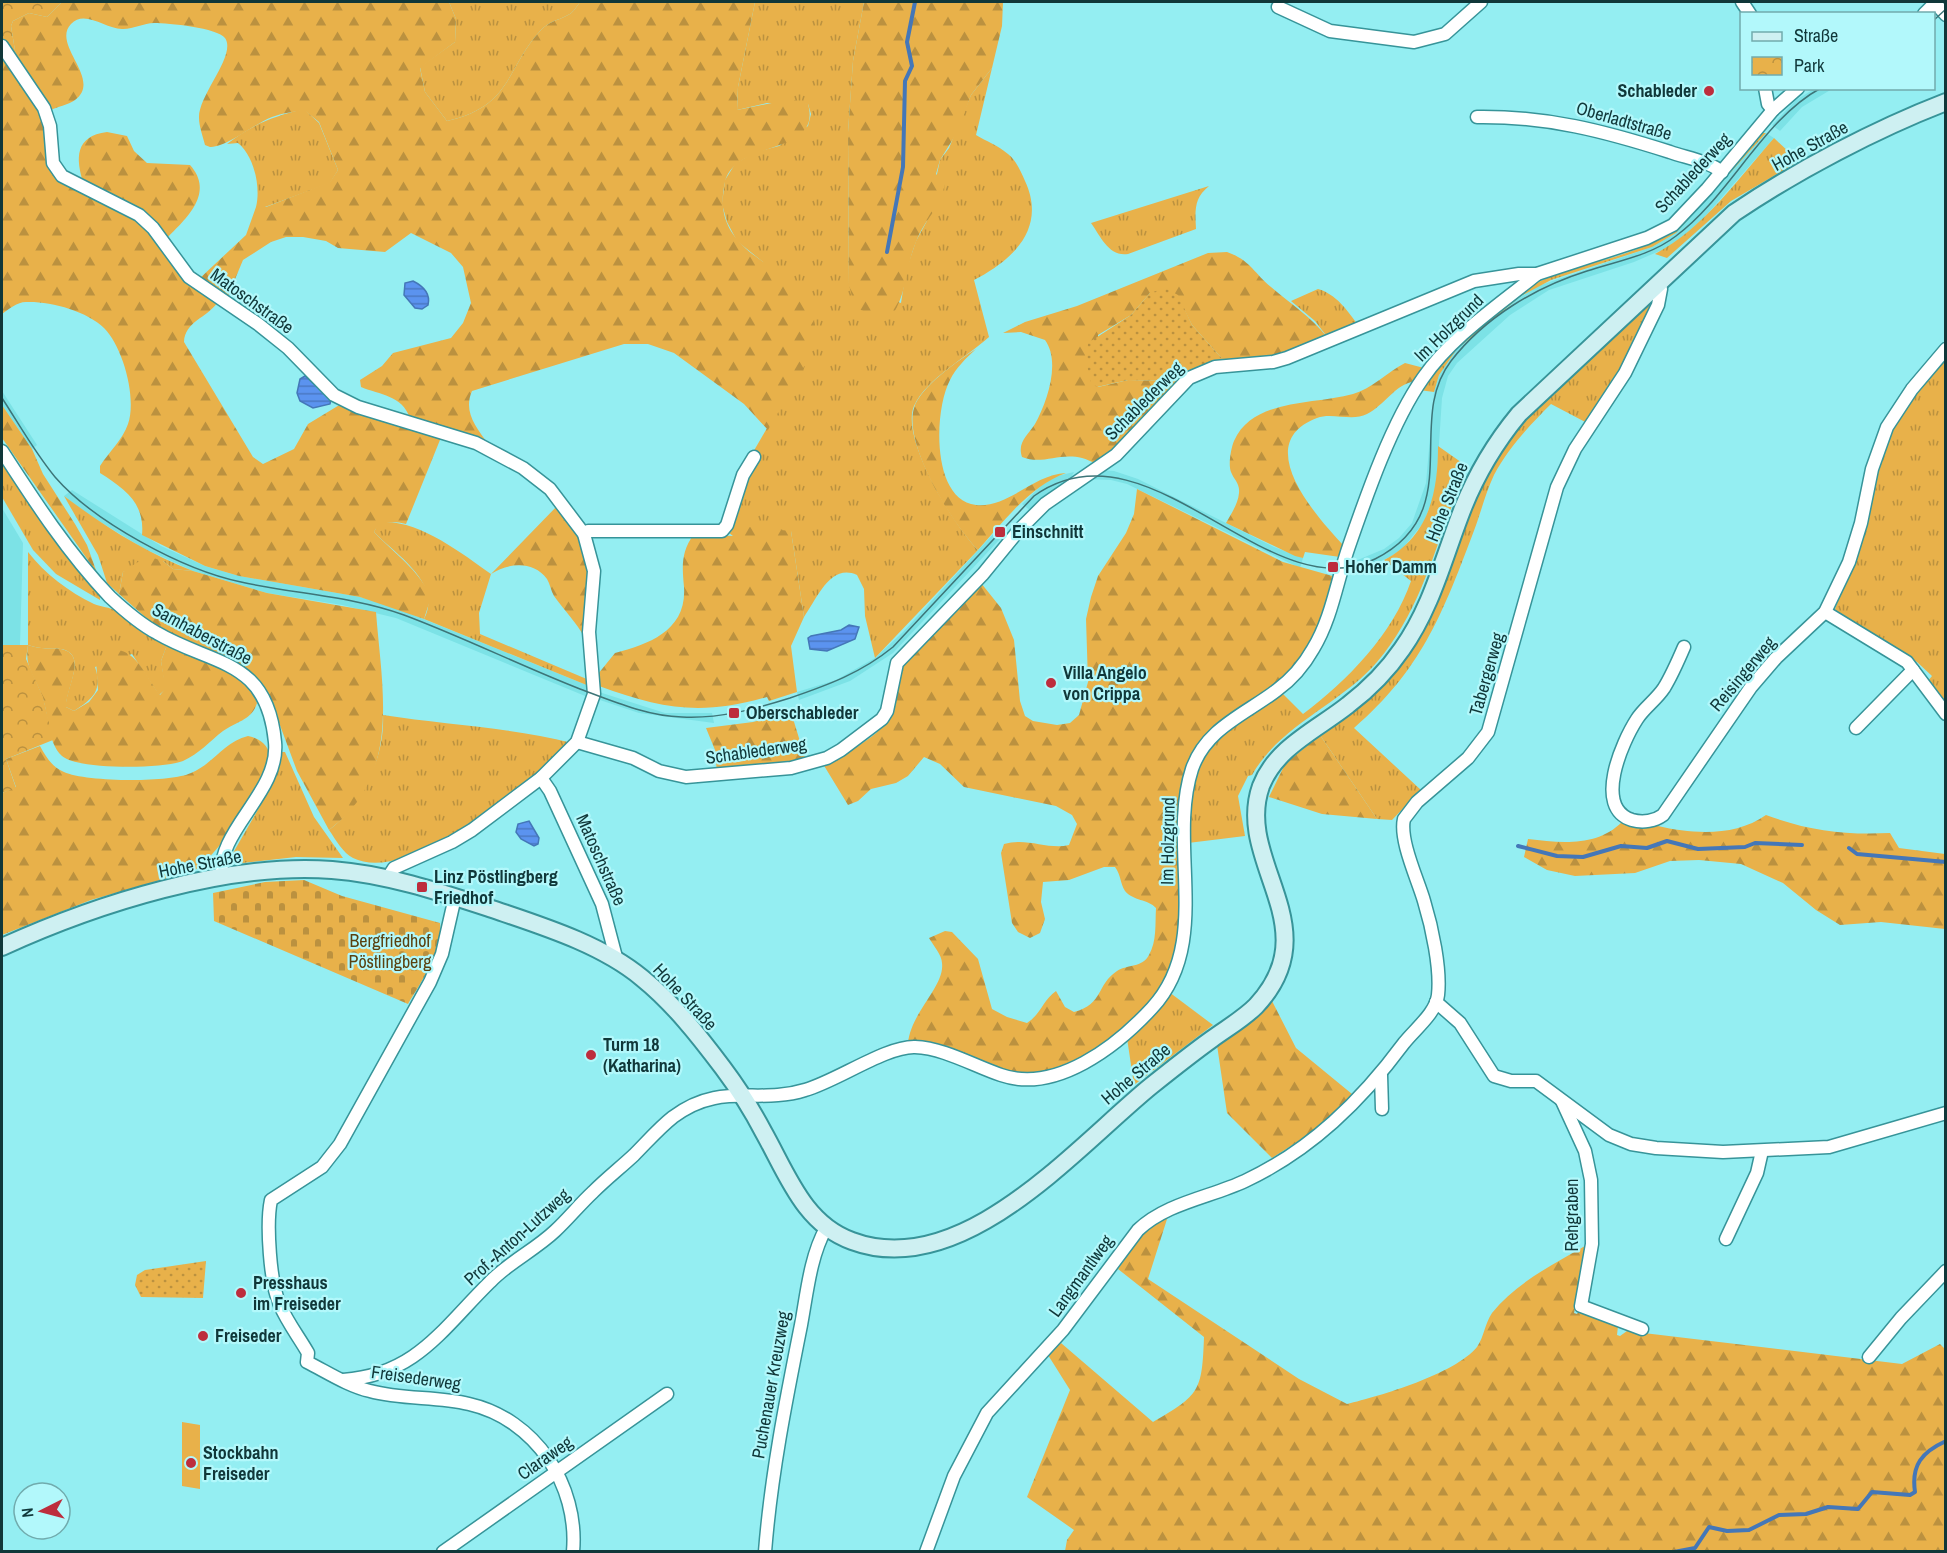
<svg xmlns="http://www.w3.org/2000/svg" width="1947" height="1553" font-family="'Archivo Narrow',sans-serif">
<defs>
<pattern id="grass-tufts" width="24" height="20" patternUnits="userSpaceOnUse" patternTransform="scale(1.5)"><rect width="24" height="20" fill="#e8b14a"/><path d="M3 7l-1-3M5 7V3M7 7l1-3M15 17l-1-3M17 17v-4M19 17l1-3" fill="none" stroke="#bb913f"/></pattern>
<pattern id="forest-firs" width="22" height="20" patternUnits="userSpaceOnUse" patternTransform="scale(1.5)"><rect width="22" height="20" fill="#e8b14a"/><path d="M5 1l3.5 6h-7zM16 11l3.5 6h-7z" fill="#bb913f"/></pattern>
<pattern id="cemetery-stones" width="16" height="16" patternUnits="userSpaceOnUse" patternTransform="scale(1.5)"><rect width="16" height="16" fill="#e8b14a"/><path d="M2 7V4a2 2 0 0 1 4 0v3zM10 15v-3a2 2 0 0 1 4 0v3z" fill="#bb913f"/></pattern>
<pattern id="park-crowns" width="20" height="18" patternUnits="userSpaceOnUse" patternTransform="scale(1.5)"><rect width="20" height="18" fill="#e8b14a"/><path d="M2 6a3 3 0 1 1 6 0M12 15a3 3 0 1 1 6 0" fill="none" stroke="#bb913f"/></pattern>
<pattern id="garden-dots" width="8" height="8" patternUnits="userSpaceOnUse" patternTransform="scale(1.5)"><rect width="8" height="8" fill="#e8b14a"/><path d="M2 2h.1M6 6h.1" fill="none" stroke="#bb913f" stroke-width="1.8" stroke-linecap="round"/></pattern>
<pattern id="water-rules" width="6" height="5" patternUnits="userSpaceOnUse" patternTransform="scale(1.5)"><rect width="6" height="5" fill="#5b93ef"/><path d="M0 2.5h6" fill="none" stroke="#4a79c3"/></pattern>
</defs>
<rect width="100%" height="100%" fill="#94eef2"/>
<g fill="#7ce2e6">
<polygon points="1814,89 1832,89 1802,107 1780,131 1772,125 1796,100"/>
<polygon points="1766,133 1774,138 1702,220 1671,246 1634,262 1549,290 1510,315 1457,363 1448,376 1442,398 1436,490 1424,522 1403,548 1390,557 1362,569 1345,572 1348,564 1384,549 1399,538 1412,523 1426,483 1434,392 1439,375 1457,349 1506,306 1538,286 1652,247 1676,233"/>
<polygon points="2,391 37,445 32,449 2,405"/>
<polygon points="1102,470 1114,471 1138,479 1274,547 1303,558 1300,568 1127,484 1111,480 1085,479"/>
<polygon points="1074,472 1069,481 1031,511 1022,504 1042,485 1057,476"/>
<polygon points="72,490 161,546 205,566 239,576 360,597 386,604 589,686 590,698 396,618 342,605 267,593 193,571 143,548 89,515 64,496"/>
<polygon points="2,508 23,543 20,645 2,645"/>
<polygon points="995,532 1001,538 893,653 850,681 799,700 797,692 836,680 875,658 903,632"/>
<polygon points="599,692 665,713 712,713 714,723 639,713 597,699"/>
</g>
<g fill="url(#grass-tufts)">
<path d="M449 2H580C577 6 573 13 568 15 557 21 549 21 540 31 505 70 512 106 447 121L425 92 420 67 455 42 456 19Z"/>
<path d="M755 2H864L853 61 848 132 849 285 901 303 906 271 916 241 927 221 940 160 949 148 971 95 992 68 976 135C986 141 999 146 1008 154 1016 160 1021 172 1025 181 1047 228 1013 260 974 280L989 337C967 357 926 379 914 406 900 439 955 527 978 550L875 658 865 616 864 589 857 575C830 563 817 599 804 617L791 531 733 536 720 526 741 473 804 364 763 262 737 241 727 222 722 204 725 180 735 164 753 153 779 146 808 126 811 114 808 104 767 103 737 110 738 87Z"/>
<path d="M304 109 319 123 338 170 330 183 265 207H256C261 187 254 156 238 143L227 144C251 125 274 116 304 109Z"/>
<path d="M1760 133H1766L1676 233 1652 247 1551 280 1521 296 1457 349 1439 375 1434 392 1419 390C1454 344 1502 295 1557 274 1590 262 1630 256 1660 238 1692 220 1734 162 1760 133Z"/>
<path d="M1774 138 1790 153 1794 164 1731 201 1667 258 1655 254C1704 228 1738 179 1774 138Z"/>
<path d="M1209 186C1194 198 1195 210 1196 229L1128 254C1109 257 1101 237 1091 223Z"/>
<path d="M1318 289C1336 294 1347 310 1358 325L1328 338 1315 321 1291 301Z"/>
<path d="M1649 303 1651 306 1610 393 1589 424 1551 404C1530 425 1508 448 1494 475 1485 494 1480 516 1472 536 1442 615 1421 670 1354 728L1421 790 1392 820 1377 819 1320 735C1385 688 1416 657 1446 580 1463 539 1473 497 1496 458 1528 404 1602 347 1649 303Z"/>
<polygon points="1945,357 1945,705 1928,681 1932,676 1917,662 1843,620 1835,609 1857,553 1886,439 1910,397"/>
<path d="M1438 446 1468 467C1437 533 1426 605 1377 662 1340 705 1281 724 1252 775L1248 776 1238 796 1245 836 1188 843C1185 808 1191 765 1216 738 1231 721 1262 705 1281 692L1303 714C1347 681 1393 634 1411 581L1384 560C1429 537 1438 492 1438 446Z"/>
<polygon points="2,458 100,595 100,600 56,574 33,550 2,497"/>
<path d="M64 496C104 526 146 553 193 571L173 569 163 561 123 572 119 594 107 583 98 555Z"/>
<path d="M384 522C420 521 463 554 491 574L479 613 480 634 589 680V686L424 619C443 583 395 554 374 532L377 526Z"/>
<path d="M28 552C45 574 69 592 94 604 101 607 110 607 116 611 134 623 148 635 167 645L161 661 166 689 159 695 132 654 95 667C103 690 93 699 74 711L66 707C65 689 89 654 61 649 49 647 42 650 28 645Z"/>
<path d="M383 715C446 725 510 727 572 743 534 782 409 886 353 858 343 853 336 840 329 830 362 805 385 757 383 715Z"/>
<polygon points="282,752 285,752 314,817 343,858 296,857 234,864 233,853 268,792"/>
<polygon points="1169,992 1213,1025 1134,1085 1127,1038"/>
</g>
<g fill="url(#forest-firs)">
<path d="M62 2H449L456 19 455 42 420 68 425 92 447 121C512 106 505 70 540 31 549 21 557 21 568 15 573 13 577 6 580 2H755L738 87 737 110 791 99 808 104C823 156 735 139 725 182 705 269 824 262 814 335 809 368 784 401 768 430L744 404 674 353 648 344H624L472 391C463 412 476 427 488 444L445 427 410 418C402 395 380 395 361 387L360 380 382 366 393 353 451 338 463 323 471 303 463 267 451 253 411 233 385 252 338 248 326 241 303 237H286L271 242 243 260 228 296 199 279 246 235 256 207H266L330 182 338 170 319 122 304 110C294 112 282 113 272 117 254 124 226 148 210 147L205 145C203 137 199 126 199 118 198 95 237 55 225 38 218 28 168 23 154 23 144 23 134 29 123 29 107 30 85 9 71 24 51 45 103 79 75 100 68 105 57 107 50 110L17 63 11 26 13 21 29 13 47 17Z"/>
<path d="M864 2H1003L1002 26 992 68 971 95 958 131 940 160 936 174 945 183C940 210 925 218 916 242 906 265 907 293 893 314L875 315 855 308 849 285 848 132 853 61Z"/>
<path d="M2 55 39 106 46 137V157L52 172 62 184 107 202 142 221 217 303C207 318 185 321 184 342L253 457 263 464 294 449 308 424 341 404 442 435 406 524C394 521 380 520 374 532 394 553 419 570 431 597L424 619 360 597 239 576 205 566 142 535C145 503 125 489 100 473V466C109 452 123 439 128 424 137 398 123 347 104 328 87 311 50 301 26 302 17 302 9 309 2 314Z"/>
<path d="M107 132 127 136 134 151 147 163 190 165C215 193 187 218 166 239L84 185C75 158 75 136 107 132Z"/>
<path d="M1227 252C1250 260 1253 272 1271 287 1291 304 1311 317 1328 338L1288 354 1225 362 1192 325 1185 311 1150 293 1131 315 1098 335V387L1128 380 1178 381 1117 447 1096 464C1066 446 1046 467 1022 457 1017 442 1028 435 1035 424 1047 402 1061 362 1045 340L1021 332 1003 333 1025 322 1077 306 1208 253Z"/>
<path d="M976 349C966 358 956 368 950 380 934 410 931 500 976 505 1009 508 1034 474 1066 473 1030 486 1003 522 978 550 953 525 903 445 914 408 920 387 959 360 976 349Z"/>
<path d="M1405 363 1424 368 1415 381C1394 385 1385 405 1367 414 1352 422 1332 412 1317 418 1250 443 1316 516 1344 546L1340 557 1305 552 1303 558 1295 556 1226 523C1231 514 1238 504 1239 493 1240 483 1234 480 1231 472 1228 465 1231 448 1234 441 1253 398 1314 405 1353 394 1372 389 1387 372 1405 363Z"/>
<polygon points="2,405 32,449 43,474 75,524 87,545 97,573 2,438"/>
<path d="M1137 489 1283 562 1336 577 1314 641 1283 681 1258 698 1190 767 1177 953 1161 991 1122 1032 1078 1062 1028 1077 908 1043C911 1012 945 986 942 963 942 955 933 945 929 938L945 931 952 932 978 959 992 1009 1007 1017 1027 1023C1041 1014 1043 1000 1056 991L1065 1007 1074 1012C1104 1004 1096 985 1117 971 1128 964 1142 968 1149 955 1157 941 1155 924 1156 908 1148 899 1133 901 1125 891 1120 883 1121 875 1115 867H1104L1069 880 1043 882 1041 902 1045 919 1040 933 1030 938 1018 932 1012 923 1001 853 1004 844C1027 837 1048 850 1069 845L1077 824 1072 815 1056 806 964 787 940 764 924 757 908 776 896 783 871 789 858 801 848 805 823 764C840 756 874 740 885 723 894 710 895 679 904 661L981 583 1001 608 1014 640 1020 701 1025 716 1033 721 1057 725 1070 723 1079 715 1088 682 1086 619 1091 597 1098 576 1126 533 1134 514Z"/>
<path d="M558 505C596 552 591 582 585 638 576 622 565 611 554 596 551 591 550 584 547 579 533 560 508 563 491 574Z"/>
<path d="M750 527 791 531 804 617 791 646 797 692 769 701 767 697C701 716 662 709 599 686L598 674 615 653C650 644 687 630 684 587 682 566 681 552 694 534L733 536 738 529Z"/>
<path d="M147 556 163 561 173 569 193 571 267 593 376 612C382 691 402 775 329 830L297 771 268 693 253 674 231 658 173 635 152 623 119 594 123 572Z"/>
<path d="M28 645C42 650 49 647 61 649 89 654 65 690 66 707L74 711 89 702 98 690 96 660C129 631 143 673 160 695L165 689 161 661 167 645C197 658 246 669 257 703 252 720 237 721 223 731 210 741 199 754 183 761 164 769 78 770 62 756 47 742 49 714 42 696 35 676 24 667 28 645Z"/>
<polygon points="791,712 806,761 717,773 715,750 706,728 753,722"/>
<polygon points="1320,735 1377,819 1322,814 1269,797 1285,764"/>
<path d="M248 736C262 739 270 746 270 761 254 796 226 847 195 870L91 900 2 935V793L16 787 6 759 40 746C46 757 52 767 64 772 85 782 170 783 191 773 213 764 224 742 248 736Z"/>
<path d="M1766 815C1810 831 1844 835 1890 833L1899 848 1945 854V929L1881 922 1840 925 1816 910 1783 883 1741 864 1699 860 1670 861 1635 873 1575 876 1547 870 1524 857 1528 839C1561 843 1597 847 1622 822 1639 829 1644 824 1658 826 1693 834 1735 837 1766 815Z"/>
<polygon points="1272,1001 1296,1048 1352,1094 1319,1128 1272,1158 1227,1113 1217,1045"/>
<path d="M1168 1216 1148 1279 1299 1379 1347 1404C1380 1396 1455 1374 1477 1347 1484 1337 1485 1323 1492 1313 1516 1283 1552 1265 1585 1246L1582 1278 1574 1313 1577 1314 1580 1309 1618 1326 1617 1335 1620 1336 1627 1331 1902 1364 1940 1344 1945 1349V1551H1065L1067 1540 1074 1530 1027 1497 1070 1390 1048 1355 1061 1343 1153 1422C1200 1395 1202 1391 1204 1337L1118 1269 1147 1227Z"/>
</g>
<path fill="url(#cemetery-stones)" d="M304 880 342 896 440 923C443 950 422 981 408 1004L214 921 213 893 265 882Z"/>
<g fill="url(#park-crowns)">
<polygon points="2,2 62,2 47,17 29,13 13,21 11,26 17,63 2,40"/>
<polygon points="2,645 28,645 26,659 43,697 53,740 6,759 16,788 2,793"/>
</g>
<g fill="url(#garden-dots)">
<polygon points="1165,288 1178,295 1192,325 1225,362 1178,381 1128,380 1097,387 1091,383 1086,361 1088,343 1131,315 1150,293"/>
<polygon points="206,1261 203,1298 141,1297 135,1285 137,1275 145,1270"/>
</g>
<polygon fill="#e8b14a" points="182,1422 200,1425 200,1489 182,1486"/>
<g fill="url(#water-rules)" stroke="#4477b8" stroke-width="1.5">
<path d="M413 281C423 286 431 293 428 305L422 309 415 308 404 295 405 283Z"/>
<polygon points="305,376 331,399 330,404 313,408 300,401 297,393 300,379"/>
<polygon points="849,625 859,627 855,639 827,651 810,649 808,638 811,636 841,630"/>
<polygon points="529,821 539,838 538,844 534,846 521,839 516,832 518,824"/>
</g>
<g fill="none" stroke-linecap="round" stroke-linejoin="round">
<g stroke="#4477b8" stroke-width="4">
<polyline points="887,252 903,167 905,81 912,66 907,42 915,2"/>
<polyline points="1518,846 1557,856 1583,857 1621,846 1647,848 1667,841 1698,849 1745,847 1755,843 1802,845"/>
<polyline points="1849,848 1857,854 1946,862"/>
<path d="M1674 1552 1695 1548 1709 1527 1727 1531 1749 1530 1779 1515 1806 1514 1828 1507 1858 1509 1872 1492 1910 1495 1915 1492C1911 1465 1922 1452 1946 1441"/>
</g>
<defs>
<g id="street">
<polyline points="1742,2 1750,14"/>
<polyline points="1934,2 1946,15"/>
<polyline points="1278,7 1330,31 1414,42 1445,34 1481,2"/>
<polyline points="1924,14 1936,2"/>
<polyline points="2,46 44,108 50,126 53,163 62,176 139,215 153,228 189,277 258,324 288,348 334,395 358,407 476,443 523,468 550,489 584,534 594,571 589,632 594,694 577,742 541,778 472,830 452,842 394,868 387,879"/>
<polyline points="1765,88 1768,104 1773,110"/>
<path d="M1477 117C1547 116 1604 131 1670 152 1687 158 1708 161 1722 172"/>
<path d="M2 451C35 502 68 553 110 597 124 610 140 624 157 633 213 666 267 658 275 742 280 793 215 831 222 878"/>
<polyline points="584,534 588,531 722,531 727,525 743,475 754,457"/>
<polyline points="1825,612 1907,662 1946,714"/>
<path d="M1684 647C1678 661 1672 675 1664 688 1656 700 1644 708 1637 719 1622 742 1593 808 1632 820 1643 823 1655 821 1663 815L1751 687 1776 658 1825 612 1849 562 1861 523 1872 469 1887 427 1912 389 1946 349"/>
<polyline points="1856,728 1913,670"/>
<polyline points="577,742 633,758 659,771 686,777 791,768 827,758 841,750 882,719 887,711 897,663 983,574 1019,530 1045,504 1116,455 1189,378 1215,367 1273,362 1287,358 1474,281 1519,274 1537,274 1647,238 1673,225 1707,189 1773,110 1798,88"/>
<polyline points="541,778 550,791 602,904 617,961"/>
<path d="M455 897 442 954 430 982 340 1144 322 1167 271 1200C266 1224 270 1284 280 1305 287 1322 299 1337 308 1353L307 1362C327 1372 348 1386 370 1391 403 1400 437 1396 469 1404 535 1419 579 1485 573 1552"/>
<polyline points="1436,1002 1460,1023 1494,1076 1511,1081 1536,1081 1609,1135 1631,1144 1656,1148 1723,1152 1829,1147 1946,1113"/>
<polyline points="1381,1075 1382,1109"/>
<polyline points="1562,1101 1585,1151 1591,1180 1592,1244 1581,1306 1642,1329"/>
<polyline points="1726,1239 1757,1173 1762,1151"/>
<polyline points="1869,1357 1901,1318 1946,1271"/>
<path d="M343 1380C416 1375 442 1329 490 1282 509 1262 535 1250 555 1231 568 1219 580 1204 593 1192 606 1179 620 1168 634 1155 647 1142 659 1128 673 1117 721 1081 757 1105 805 1090 837 1081 886 1046 915 1047 944 1048 974 1066 1001 1075 1056 1094 1117 1046 1152 1008 1213 942 1167 846 1192 769 1206 728 1246 714 1277 690 1292 679 1304 665 1313 649 1332 618 1337 580 1349 546 1367 494 1392 422 1423 378 1452 336 1498 306 1537 274"/>
<polyline points="443,1552 667,1394"/>
<path d="M765 1552C771 1475 786 1400 801 1325 807 1293 810 1257 826 1228"/>
<path d="M926 1552 954 1476 987 1413 1063 1330 1138 1230C1166 1203 1211 1197 1245 1181 1311 1150 1361 1101 1404 1043 1415 1029 1436 1013 1438 995 1441 969 1432 927 1424 901 1418 880 1399 840 1404 819L1417 802 1468 758 1488 732 1557 487 1575 449 1625 373 1658 305 1661 289 1658 285"/>
</g>
<path id="secondary" d="M2 947C96 904 227 862 332 870 386 874 440 892 492 909 542 926 601 944 642 978 673 1003 699 1036 723 1068 738 1088 752 1110 764 1133 787 1174 804 1224 852 1241 962 1282 1075 1148 1151 1086 1171 1070 1191 1054 1212 1039 1227 1028 1243 1019 1256 1006 1330 927 1234 862 1261 786 1276 747 1318 729 1348 705 1369 689 1387 671 1402 649 1432 607 1444 556 1463 508 1477 473 1495 443 1519 414L1734 213C1796 171 1876 129 1946 102"/>
</defs>
<use href="#street" stroke="#379499" stroke-width="15"/>
<use href="#secondary" stroke="#379499" stroke-width="20"/>
<use href="#street" stroke="#fff" stroke-width="12"/>
<use href="#secondary" stroke="#cef0f2" stroke-width="16"/>
<g stroke="#3d7578" stroke-width="1.5">
<polyline points="1934,20 1946,9"/>
<path d="M2 398C19 424 35 453 55 477 94 522 183 570 241 582 295 594 351 596 404 615 463 637 521 666 580 689 612 701 647 716 682 717 719 719 755 709 790 698 828 685 861 673 893 647L1034 496C1149 414 1268 613 1375 559 1468 512 1404 422 1451 361 1485 317 1536 287 1587 271 1617 261 1650 256 1676 236 1729 197 1763 119 1821 88"/>
</g>
</g>
<g fill="#bd2d3d" stroke="#b2f8fb" stroke-width="2">
<circle cx="1709" cy="91" r="6"/>
<rect x="994" y="526" width="12" height="12" rx="3"/>
<rect x="1327" y="561" width="12" height="12" rx="3"/>
<circle cx="1051" cy="683" r="6"/>
<rect x="728" y="707" width="12" height="12" rx="3"/>
<rect x="416" y="881" width="12" height="12" rx="3"/>
<circle cx="591" cy="1055" r="6"/>
<circle cx="241" cy="1293" r="6"/>
<circle cx="203" cy="1336" r="6"/>
<circle cx="191" cy="1463" r="6"/>
</g>
<g text-anchor="middle" stroke-width="4.5" stroke-linejoin="round" paint-order="stroke">
<g font-size="18" font-weight="bold" fill="#103739" stroke="#b2f8fb" text-anchor="start">
<text x="1697" y="97" text-anchor="end">Schableder</text>
<text x="1012" y="538">Einschnitt</text>
<text x="1345" y="573">Hoher Damm</text>
<text x="1063" y="679">Villa Angelo<tspan x="1063" dy="21">von Crippa</tspan></text>
<text x="746" y="719">Oberschableder</text>
<text x="434" y="883">Linz Pöstlingberg<tspan x="434" dy="21">Friedhof</tspan></text>
<text x="603" y="1051">Turm 18<tspan x="603" dy="21">(Katharina)</tspan></text>
<text x="253" y="1289">Presshaus<tspan x="253" dy="21">im Freiseder</tspan></text>
<text x="215" y="1342">Freiseder</text>
<text x="203" y="1459">Stockbahn<tspan x="203" dy="21">Freiseder</tspan></text>
</g>
<g font-size="18" fill="#103739" stroke="#b2f8fb">
<text transform="translate(1624 121) rotate(16)" y="6">Oberladtstraße</text>
<text transform="translate(1810 146) rotate(-29)" y="6">Hohe Straße</text>
<text transform="translate(1693 173) rotate(-47)" y="6">Schablederweg</text>
<text transform="translate(252 301) rotate(36)" y="6">Matoschstraße</text>
<text transform="translate(1449 328) rotate(-44)" y="6">Im Holzgrund</text>
<text transform="translate(1144 401) rotate(-45)" y="6">Schablederweg</text>
<text transform="translate(1447 502) rotate(-68)" y="6">Hohe Straße</text>
<text transform="translate(202 634) rotate(28)" y="6">Samhaberstraße</text>
<text transform="translate(1487 674) rotate(-74)" y="6">Tabergerweg</text>
<text transform="translate(1743 674) rotate(-50)" y="6">Reisingerweg</text>
<text transform="translate(756 751) rotate(-8)" y="6">Schablederweg</text>
<text transform="translate(1168 841) rotate(-89)" y="6">Im Holzgrund</text>
<text transform="translate(601 860) rotate(66)" y="6">Matoschstraße</text>
<text transform="translate(200 864) rotate(-11)" y="6">Hohe Straße</text>
<text transform="translate(685 997) rotate(47)" y="6">Hohe Straße</text>
<text transform="translate(1136 1074) rotate(-40)" y="6">Hohe Straße</text>
<text transform="translate(1572 1215) rotate(-90)" y="6">Rehgraben</text>
<text transform="translate(517 1237) rotate(-42)" y="6">Prof.-Anton-Lutzweg</text>
<text transform="translate(1081 1276) rotate(-54)" y="6">Langmantlweg</text>
<text transform="translate(416 1378) rotate(8)" y="6">Freisederweg</text>
<text transform="translate(771 1385) rotate(-80)" y="6">Puchenauer Kreuzweg</text>
<text transform="translate(545 1458) rotate(-35)" y="6">Claraweg</text>
</g>
<g font-size="18" fill="#5a4110" stroke="#b2f8fb">
<text x="390" y="947">Bergfriedhof<tspan x="390" dy="21">Pöstlingberg</tspan></text>
</g>
</g>
<rect width="1947" height="1553" fill="none" stroke="#103739" stroke-width="6"/>
<rect x="1740" y="12" width="195" height="78" fill="#b2f8fb" stroke="#71abad" stroke-width="1.5"/>
<rect x="1752" y="32" width="30" height="9" fill="#cef0f2" stroke="#71abad" stroke-width="1.5"/>
<text x="1794" y="42" font-size="18" fill="#103739">Straße</text>
<rect x="1752" y="57" width="30" height="18" fill="url(#park-crowns)" stroke="#71abad" stroke-width="1.5"/>
<text x="1794" y="72" font-size="18" fill="#103739">Park</text>
<g transform="translate(42 1511) rotate(264)"><circle r="28" fill="#b2f8fb" stroke="#71abad" stroke-width="1.5"/>
<path d="M0-4.5L10 22L0 15L-10 22Z" fill="#bd2d3d"/>
<text y="-9" font-size="16" font-weight="bold" text-anchor="middle" fill="#103739">N</text>
</g>
</svg>
